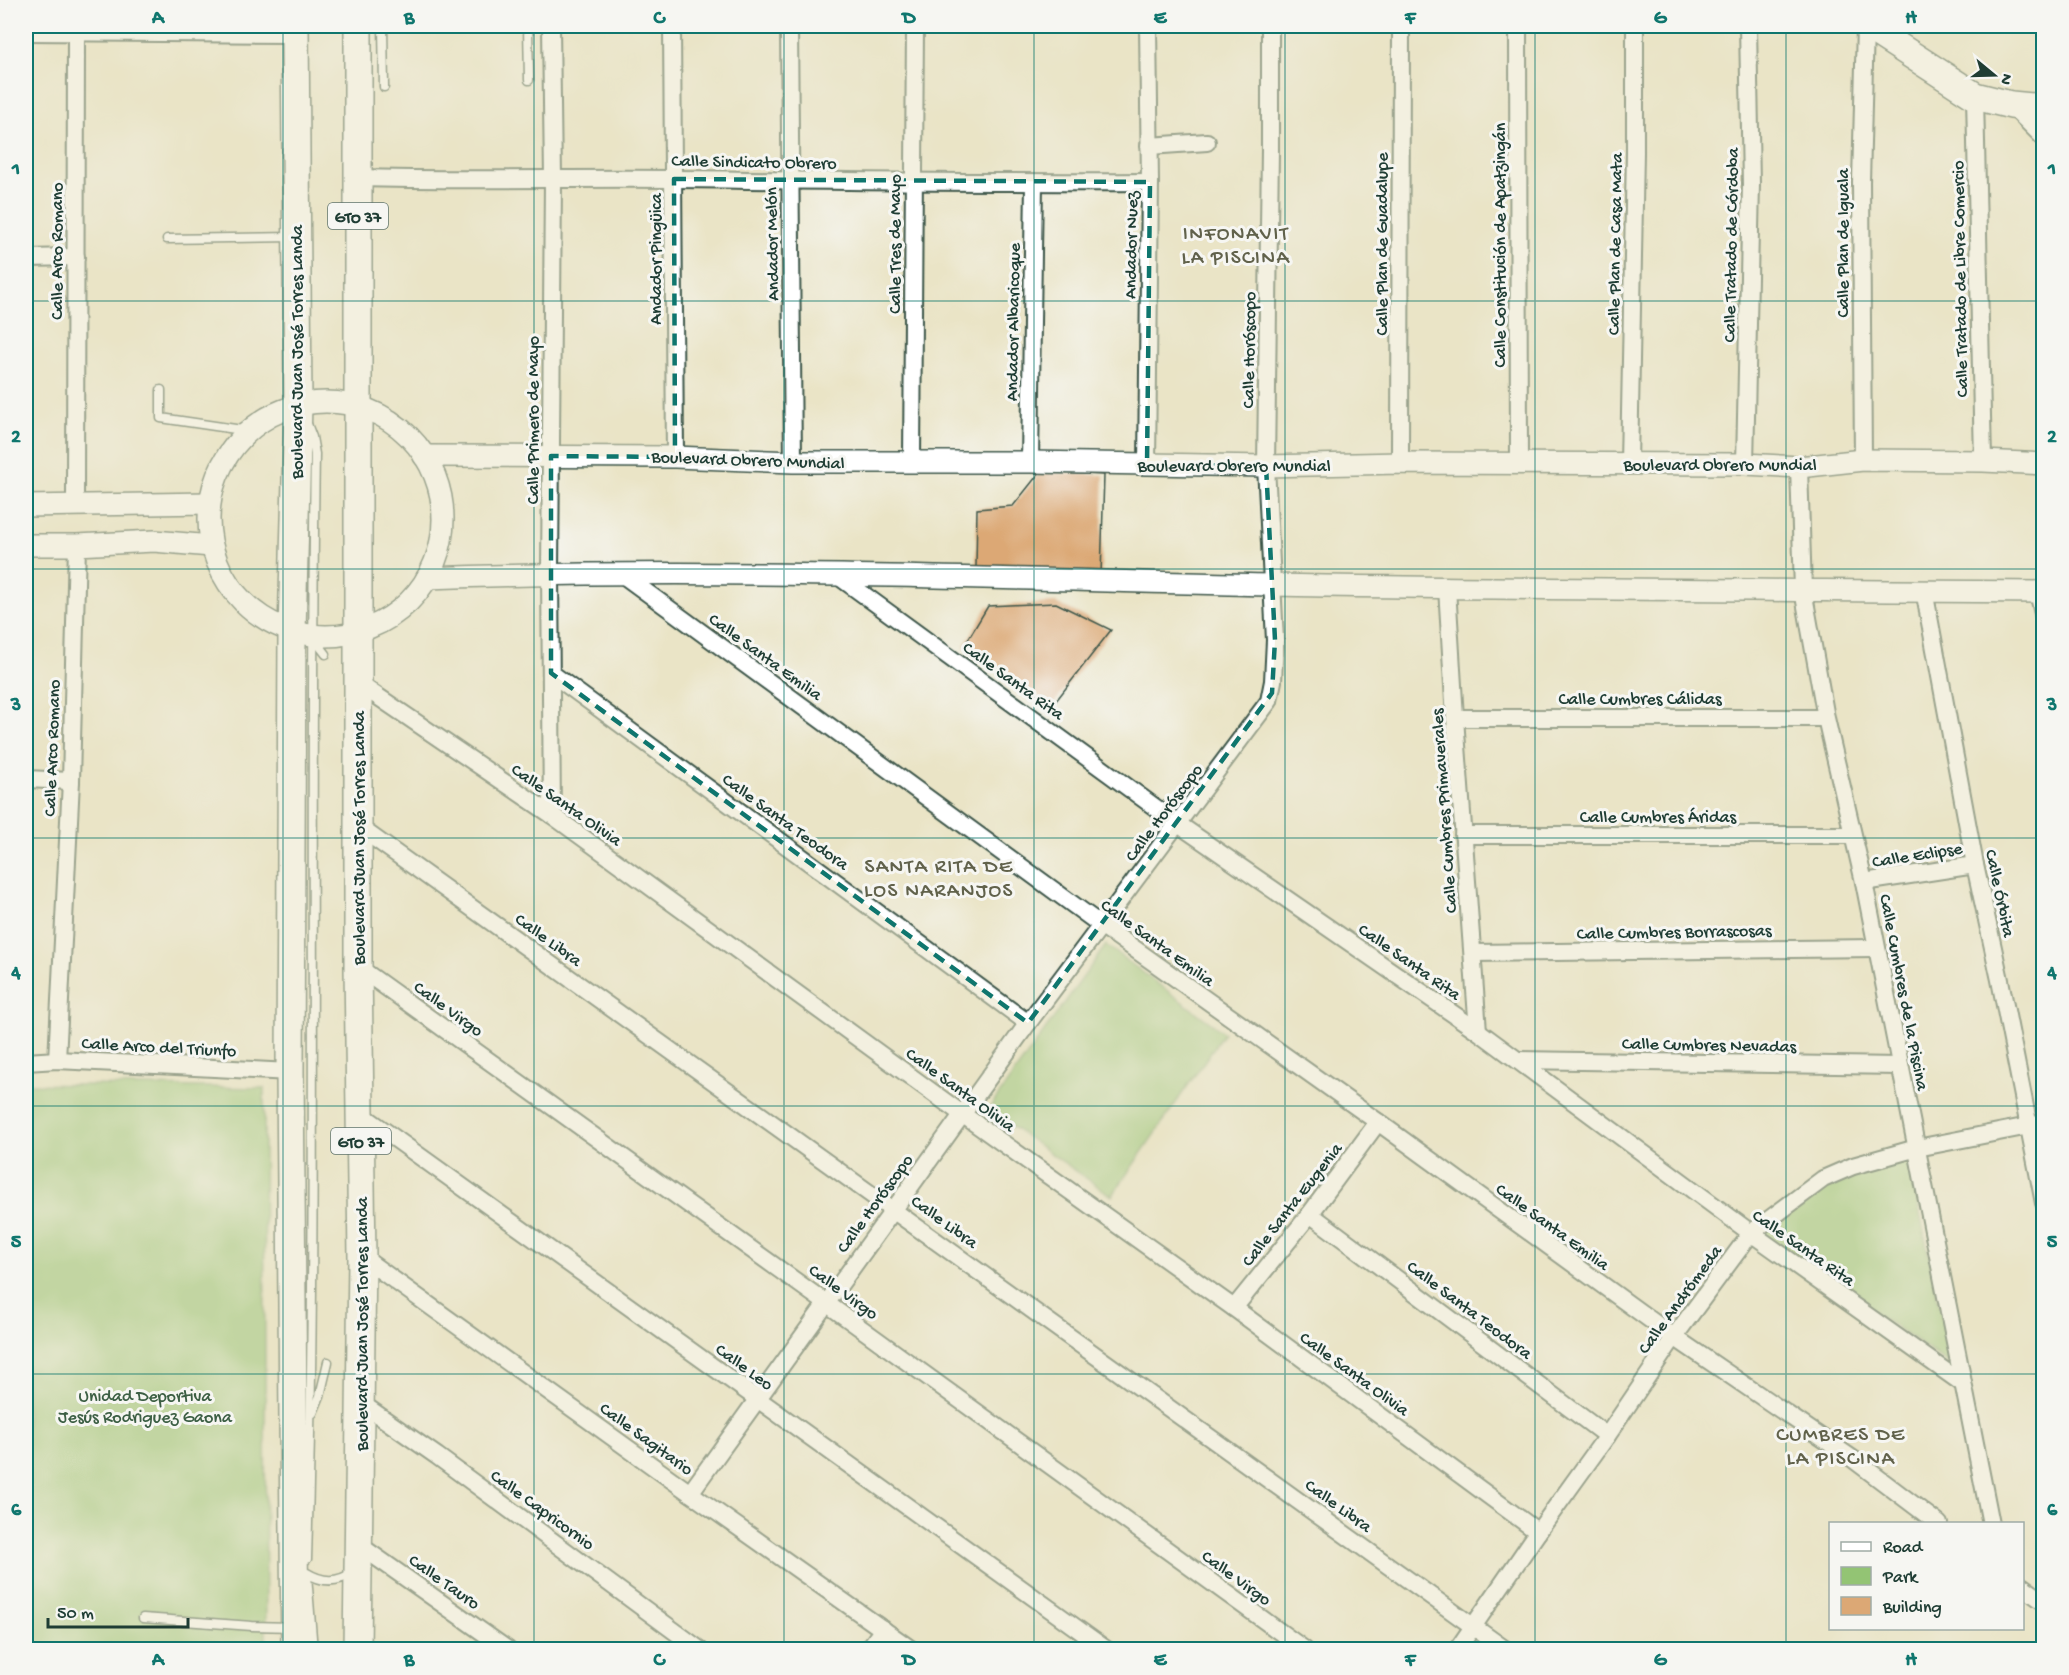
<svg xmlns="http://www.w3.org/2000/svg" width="2069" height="1675" font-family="'Gochi Hand',sans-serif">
<rect width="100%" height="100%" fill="#f6f6f2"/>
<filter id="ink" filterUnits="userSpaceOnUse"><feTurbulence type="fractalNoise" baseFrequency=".0167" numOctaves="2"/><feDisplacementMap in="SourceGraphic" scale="12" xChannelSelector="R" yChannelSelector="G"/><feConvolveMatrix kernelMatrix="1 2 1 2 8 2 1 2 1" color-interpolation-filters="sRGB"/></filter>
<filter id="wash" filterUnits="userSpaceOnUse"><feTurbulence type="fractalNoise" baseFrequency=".008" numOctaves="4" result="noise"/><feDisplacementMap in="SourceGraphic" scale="24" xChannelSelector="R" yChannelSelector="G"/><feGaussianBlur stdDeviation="1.35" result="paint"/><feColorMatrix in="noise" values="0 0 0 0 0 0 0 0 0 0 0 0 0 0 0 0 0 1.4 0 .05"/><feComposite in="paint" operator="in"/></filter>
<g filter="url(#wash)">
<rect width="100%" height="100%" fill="#eae4c6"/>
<g fill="#93c474" stroke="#598054" stroke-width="1.5">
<polygon points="1106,945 1224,1033 1112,1196 988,1110"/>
<polygon points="26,1084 264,1088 266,1649 26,1650"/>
<polygon points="1909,1161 1952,1366 1762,1234 1827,1183"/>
</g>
<g id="blocks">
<g fill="#dca875">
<polygon points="1040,472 1104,475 1101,575 976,568 977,509 1013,506"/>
<polygon points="1056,603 1111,630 1052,706 964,646 988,606"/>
</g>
</g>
</g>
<g filter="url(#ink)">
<use href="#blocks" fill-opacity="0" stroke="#3d564a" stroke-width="1.5"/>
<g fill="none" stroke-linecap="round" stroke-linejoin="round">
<defs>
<g id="service">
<polyline points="383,26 384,87"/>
<polyline points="528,26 529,80"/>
<polyline points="167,239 293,237"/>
<polyline points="161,390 161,418 249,431"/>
<polyline points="312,636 326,654"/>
<polyline points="313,1413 320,1396 328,1362"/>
<path d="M307 1559C318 1191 309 823 315 454L312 437 307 424"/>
<path d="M307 1573C323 1583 338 1583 353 1572"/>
<polyline points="307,1575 313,1650"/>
<polyline points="143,1618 252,1626 292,1627"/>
</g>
<g id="minor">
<polyline points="551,26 553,179 550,573 552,815"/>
<polyline points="672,26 675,457"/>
<polyline points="789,26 793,462"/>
<polyline points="1518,26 1519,464"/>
<polyline points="26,32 295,34"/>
<polyline points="1975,96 1983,461"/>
<polyline points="2011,105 2044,138"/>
<polyline points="1149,146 1207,142"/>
<path d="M358 178C463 181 569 178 675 179 833 181 992 183 1150 182"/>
<polyline points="26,258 76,257"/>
<polyline points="1863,460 1861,182 1865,26"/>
<polyline points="912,462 915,26"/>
<polyline points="1030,462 1034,183"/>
<polyline points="1400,463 1401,26"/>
<polyline points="1629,464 1635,152 1635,26"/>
<polyline points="1745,464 1751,184 1748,26"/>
<polyline points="1147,465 1150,182 1148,26"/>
<polyline points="1799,467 1803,590 1826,718 1864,882 1991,1524"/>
<polyline points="75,506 76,32"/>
<polyline points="834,573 1178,824 1478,1031 1751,1233 1962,1383"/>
<polyline points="623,575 1101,925 1378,1122 1674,1337 1853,1459 1939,1524"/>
<polyline points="1447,588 1455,718 1478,1031"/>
<polyline points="1924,590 1975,865 2000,980 2044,1203"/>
<polyline points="2038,592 2044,618"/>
<polyline points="551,673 1028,1023"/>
<polyline points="358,683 552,815 962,1114 1234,1308 1538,1532"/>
<polyline points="1455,718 1826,718"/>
<polyline points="26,779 71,781"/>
<polyline points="359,827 1506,1650"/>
<polyline points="1463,835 1852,835"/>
<polyline points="1864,882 1975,865"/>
<polyline points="1473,953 1876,948"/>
<polyline points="358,967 826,1303 1305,1650"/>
<polyline points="57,1060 71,781 77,545"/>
<polyline points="1518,1060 1899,1066"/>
<polyline points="26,1062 57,1060 290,1072"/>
<polyline points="361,1114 1107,1650"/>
<polyline points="1310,1214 1607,1436"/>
<polyline points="362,1257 690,1493 912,1650"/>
<polyline points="1234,1308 1310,1214 1378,1122"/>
<polyline points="361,1403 437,1456 700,1650"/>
<polyline points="690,1493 1028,1023 1269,701 1273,681 1275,640 1266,466 1270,149 1270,26"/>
<polyline points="359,1545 508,1650"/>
<polyline points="2022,1586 2044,1602"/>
<polyline points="868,1650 883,1629"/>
<polyline points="1457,1650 1538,1532 1607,1436 1674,1337 1751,1233 1823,1179 1853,1166 1917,1148 2044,1123"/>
</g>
<g id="tertiary">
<circle cx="326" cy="519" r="117"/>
<polyline points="424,456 675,457 793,462 1030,462 1266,466 1400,463 1745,464 1799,467 1863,460 1983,461 2044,464"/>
<polyline points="26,506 209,503"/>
<polyline points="26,545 77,545 154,541 211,546"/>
<path d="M427 578C708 567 990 579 1272 585 1529 590 1786 590 2044 592"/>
</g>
<g id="primary">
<polyline points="1867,26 1975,96 2011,105 2032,107 2044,106"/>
<polyline points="295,1650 290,1072 292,632 298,405 295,26"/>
<polyline points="357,1650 362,1257 358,967 358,26"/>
</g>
</defs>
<use href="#service" stroke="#3d564a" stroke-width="11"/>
<use href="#minor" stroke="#3d564a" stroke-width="20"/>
<use href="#tertiary" stroke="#3d564a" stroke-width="24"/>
<use href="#primary" stroke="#3d564a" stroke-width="30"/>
<use href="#service" stroke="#fff" stroke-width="8"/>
<use href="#minor" stroke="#fff" stroke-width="16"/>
<use href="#tertiary" stroke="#fff" stroke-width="21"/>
<use href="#primary" stroke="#fff" stroke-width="27"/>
</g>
</g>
<path d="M0 0H2069V1675H0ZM674 179 1150 182 1147 465 1266 466 1275 640 1272 693 1028 1023 551 673V456L675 457Z" fill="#eae4c6" fill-opacity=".55" fill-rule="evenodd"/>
<path fill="none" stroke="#0f766e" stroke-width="4.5" stroke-dasharray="12 8" stroke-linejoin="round" d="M674 179 1150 182 1147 465 1266 466 1275 640 1272 693 1028 1023 551 673V456L675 457Z"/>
<path fill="none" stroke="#0f766e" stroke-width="1.5" stroke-opacity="0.55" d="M283 26V1650M534 26V1650M784 26V1650M1034 26V1650M1285 26V1650M1535 26V1650M1786 26V1650M26 301H2044M26 569H2044M26 838H2044M26 1106H2044M26 1374H2044"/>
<g text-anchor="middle" stroke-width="6" stroke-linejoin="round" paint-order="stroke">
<g fill="#f6f6f2" stroke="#60746d" stroke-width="1.5">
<rect x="328" y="203" width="60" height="26" rx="4.5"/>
<rect x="331" y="1128" width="60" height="26" rx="4.5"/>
</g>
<g font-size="16" font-weight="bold" fill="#1f3d34">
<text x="358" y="222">GTO 37</text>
<text x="361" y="1147">GTO 37</text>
</g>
<g font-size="18" fill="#1f3d34" stroke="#f6f6f2">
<text transform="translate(754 161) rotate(1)" y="6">Calle Sindicato Obrero</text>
<text transform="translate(1842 243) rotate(-90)" y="6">Calle Plan de Iguala</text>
<text transform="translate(771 244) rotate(-91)" y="6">Andador Melón</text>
<text transform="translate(894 244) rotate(-90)" y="6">Calle Tres de Mayo</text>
<text transform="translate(1381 244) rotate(-90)" y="6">Calle Plan de Guadalupe</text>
<text transform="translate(1614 244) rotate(-89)" y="6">Calle Plan de Casa Mata</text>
<text transform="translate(1130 245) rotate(-89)" y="6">Andador Nuez</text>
<text transform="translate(1499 245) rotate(-90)" y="6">Calle Constitución de Apatzingán</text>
<text transform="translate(1730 245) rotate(-89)" y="6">Calle Tratado de Córdoba</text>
<text transform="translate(56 251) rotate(-90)" y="6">Calle Arco Romano</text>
<text transform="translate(655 259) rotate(-90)" y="6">Andador Pingüica</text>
<text transform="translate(1959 279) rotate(-91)" y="6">Calle Tratado de Libre Comercio</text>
<text transform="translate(1012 322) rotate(-89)" y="6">Andador Albaricoque</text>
<text transform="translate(1248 350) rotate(-89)" y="6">Calle Horóscopo</text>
<text transform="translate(296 352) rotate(-90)" y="6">Boulevard Juan José Torres Landa</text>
<text transform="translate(532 420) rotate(-90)" y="6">Calle Primero de Mayo</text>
<text transform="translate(748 459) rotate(2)" y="6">Boulevard Obrero Mundial</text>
<text x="1720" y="470">Boulevard Obrero Mundial</text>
<text x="1234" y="471">Boulevard Obrero Mundial</text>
<text transform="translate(766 656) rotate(36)" y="6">Calle Santa Emilia</text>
<text transform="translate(1014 680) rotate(36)" y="6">Calle Santa Rita</text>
<text x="1640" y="704">Calle Cumbres Cálidas</text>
<text transform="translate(51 748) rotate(-88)" y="6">Calle Arco Romano</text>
<text transform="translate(567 804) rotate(35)" y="6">Calle Santa Olivia</text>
<text transform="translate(1443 811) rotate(-94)" y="6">Calle Cumbres Primaverales</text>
<text transform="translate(1163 812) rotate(-53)" y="6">Calle Horóscopo</text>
<text x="1658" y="822">Calle Cumbres Áridas</text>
<text transform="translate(786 821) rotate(36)" y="6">Calle Santa Teodora</text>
<text transform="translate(358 838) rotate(-90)" y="6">Boulevard Juan José Torres Landa</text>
<text transform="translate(1917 854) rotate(-9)" y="6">Calle Eclipse</text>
<text transform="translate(2001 893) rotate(78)" y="6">Calle Órbita</text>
<text transform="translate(1674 931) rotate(-1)" y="6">Calle Cumbres Borrascosas</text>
<text transform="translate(549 939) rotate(36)" y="6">Calle Libra</text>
<text transform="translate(1158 942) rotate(36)" y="6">Calle Santa Emilia</text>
<text transform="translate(1410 961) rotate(35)" y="6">Calle Santa Rita</text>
<text transform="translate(1905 992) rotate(79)" y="6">Calle Cumbres de la Piscina</text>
<text transform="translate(449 1008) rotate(36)" y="6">Calle Virgo</text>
<text transform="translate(1709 1044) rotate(1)" y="6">Calle Cumbres Nevadas</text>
<text transform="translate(159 1046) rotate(3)" y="6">Calle Arco del Triunfo</text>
<text transform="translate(961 1089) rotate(36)" y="6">Calle Santa Olivia</text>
<text transform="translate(874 1203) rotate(-54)" y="6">Calle Horóscopo</text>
<text transform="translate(1291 1204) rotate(-52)" y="6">Calle Santa Eugenia</text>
<text transform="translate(945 1221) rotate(36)" y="6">Calle Libra</text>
<text transform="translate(1553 1226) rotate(36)" y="6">Calle Santa Emilia</text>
<text transform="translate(1804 1247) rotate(35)" y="6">Calle Santa Rita</text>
<text transform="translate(844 1291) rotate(36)" y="6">Calle Virgo</text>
<text transform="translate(1679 1299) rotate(-54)" y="6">Calle Andrómeda</text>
<text transform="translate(1470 1309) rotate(37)" y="6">Calle Santa Teodora</text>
<text transform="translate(361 1324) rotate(-90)" y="6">Boulevard Juan José Torres Landa</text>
<text transform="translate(745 1366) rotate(36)" y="6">Calle Leo</text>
<text transform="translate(1355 1373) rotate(36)" y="6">Calle Santa Olivia</text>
<text transform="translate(647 1438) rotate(36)" y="6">Calle Sagitario</text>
<text transform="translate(1339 1505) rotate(36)" y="6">Calle Libra</text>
<text transform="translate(543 1509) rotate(36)" y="6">Calle Capricornio</text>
<text transform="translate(1237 1577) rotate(36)" y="6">Calle Virgo</text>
<text transform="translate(445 1581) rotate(35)" y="6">Calle Tauro</text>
</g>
<g font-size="18" fill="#3c5f44" stroke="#f6f6f2">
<text x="145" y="1401">Unidad Deportiva<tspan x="145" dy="21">Jesús Rodriguez Gaona</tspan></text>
</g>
<g font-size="21" letter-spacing="1.5" fill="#61624b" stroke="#f6f6f2">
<text x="1236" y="239">INFONAVIT<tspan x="1236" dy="24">LA PISCINA</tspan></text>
<text x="939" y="872">SANTA RITA DE<tspan x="939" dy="24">LOS NARANJOS</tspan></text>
<text x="1841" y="1440">CUMBRES DE<tspan x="1841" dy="24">LA PISCINA</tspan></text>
</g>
</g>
<rect width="2069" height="1675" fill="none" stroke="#f6f6f2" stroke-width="66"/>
<rect x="1829" y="1522" width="195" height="108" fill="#f6f6f2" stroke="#a0aca6" stroke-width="1.5"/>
<rect x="1841" y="1542" width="30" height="9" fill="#ffffff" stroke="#a0aca6" stroke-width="1.5"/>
<text x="1883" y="1552" font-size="18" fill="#1f3d34">Road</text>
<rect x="1841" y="1567" width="30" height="18" fill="#93c474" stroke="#a0aca6" stroke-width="1.5"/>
<text x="1883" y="1582" font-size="18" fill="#1f3d34">Park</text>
<rect x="1841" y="1597" width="30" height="18" fill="#dca875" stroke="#a0aca6" stroke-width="1.5"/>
<text x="1883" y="1612" font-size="18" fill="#1f3d34">Building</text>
<g transform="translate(1994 75) rotate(109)" stroke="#f6f6f2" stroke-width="4.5" paint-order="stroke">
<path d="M0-4.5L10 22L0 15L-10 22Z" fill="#1f3d34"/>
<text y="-9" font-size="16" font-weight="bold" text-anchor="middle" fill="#1f3d34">N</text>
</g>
<path d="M48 1618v9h140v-9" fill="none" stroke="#1f3d34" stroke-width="3"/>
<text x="57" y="1618" font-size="18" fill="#1f3d34" stroke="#f6f6f2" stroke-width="4.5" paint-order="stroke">50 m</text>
<rect x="33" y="33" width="2003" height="1609" fill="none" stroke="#0f766e" stroke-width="2"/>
<g font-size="20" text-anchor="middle" font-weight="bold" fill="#0f766e">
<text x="158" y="23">A</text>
<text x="409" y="23">B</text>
<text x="659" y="23">C</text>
<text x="909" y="23">D</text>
<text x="1160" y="23">E</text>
<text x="1410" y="23">F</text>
<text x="1660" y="23">G</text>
<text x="1911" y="23">H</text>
<text x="16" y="174">1</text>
<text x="2052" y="174">1</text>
<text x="16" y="442">2</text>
<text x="2052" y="442">2</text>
<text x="16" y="710">3</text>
<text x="2052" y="710">3</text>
<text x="16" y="978">4</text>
<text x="2052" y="978">4</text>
<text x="16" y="1247">5</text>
<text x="2052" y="1247">5</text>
<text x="16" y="1515">6</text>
<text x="2052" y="1515">6</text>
<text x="158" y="1665">A</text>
<text x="409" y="1665">B</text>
<text x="659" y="1665">C</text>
<text x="909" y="1665">D</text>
<text x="1160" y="1665">E</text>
<text x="1410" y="1665">F</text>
<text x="1660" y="1665">G</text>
<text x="1911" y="1665">H</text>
</g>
</svg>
